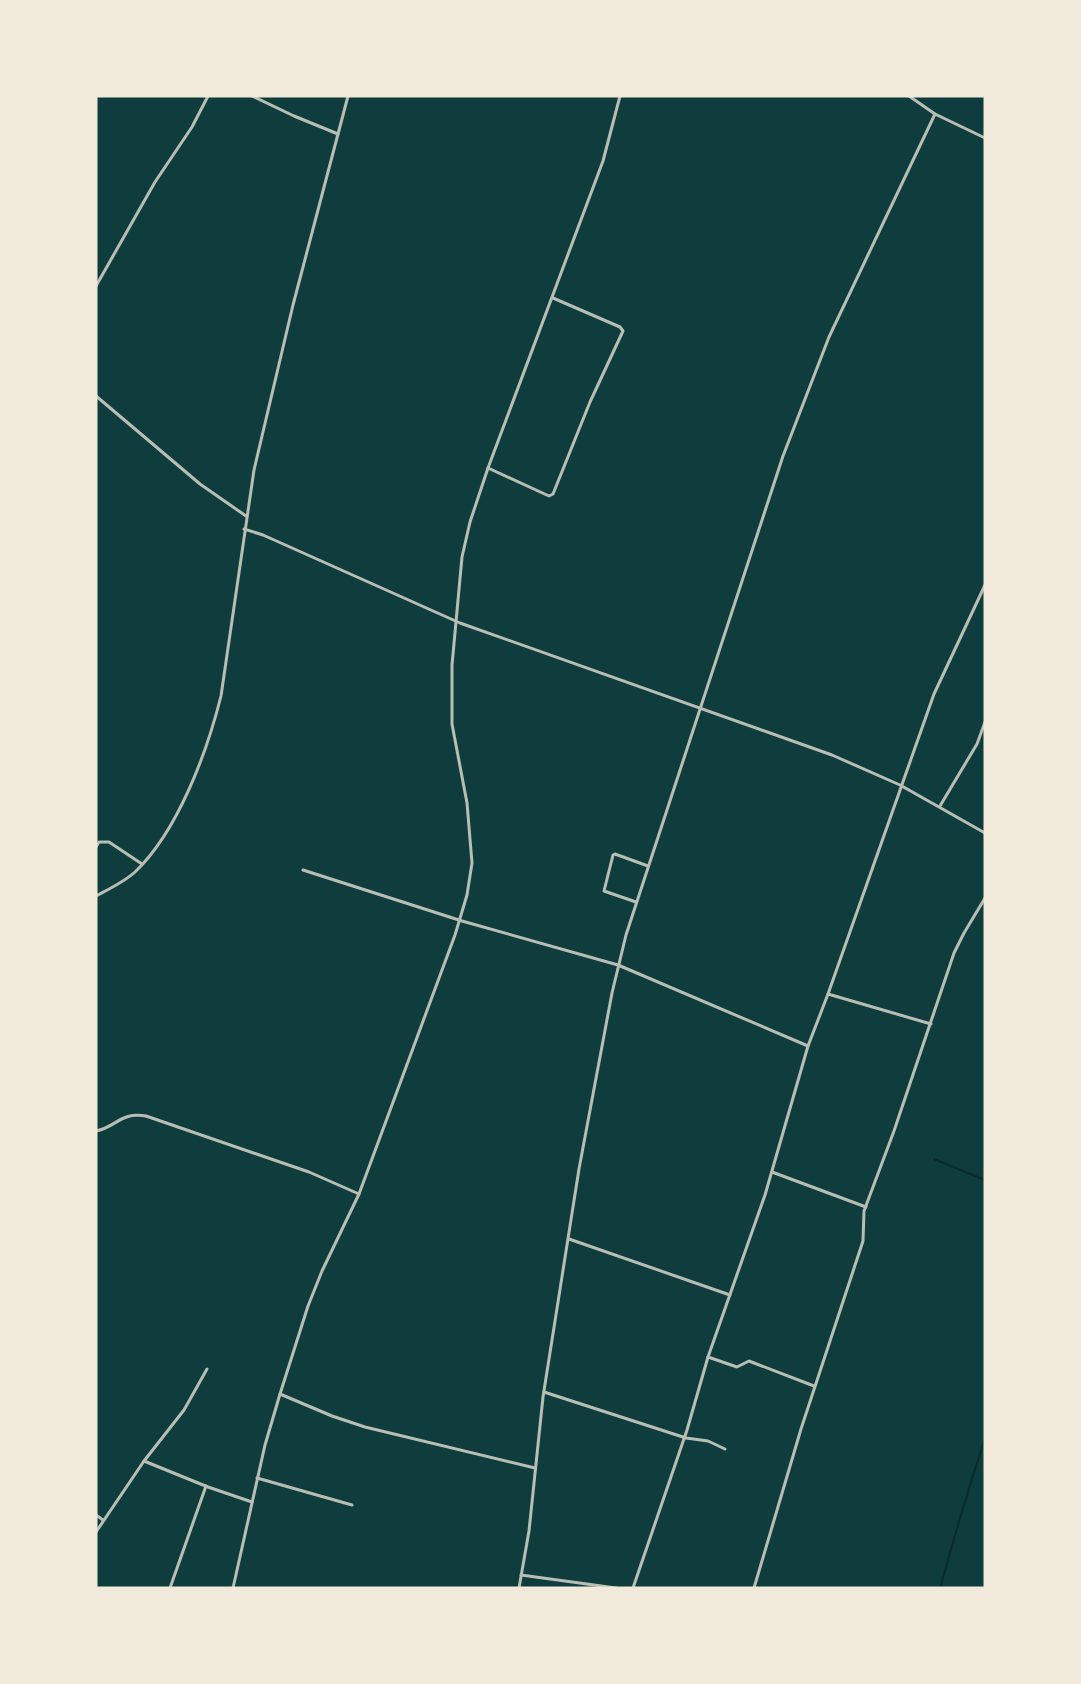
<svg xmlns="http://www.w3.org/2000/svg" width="1081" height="1684" font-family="Cabin,sans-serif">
<rect width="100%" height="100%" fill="#0f3d3e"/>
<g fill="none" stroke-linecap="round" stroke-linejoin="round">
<g stroke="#0a2a2b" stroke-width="2">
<polyline points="934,1159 985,1180"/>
<polyline points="940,1588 962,1511 985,1438"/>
</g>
<g stroke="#b8beb3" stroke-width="3">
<polyline points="252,96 294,116 338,134"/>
<polyline points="909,96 935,114 985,138"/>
<polyline points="96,286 155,182 192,127 208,96"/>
<polyline points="96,396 200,484 246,516"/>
<polyline points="488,468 549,496 553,494 590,402 623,331 620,327 553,298"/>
<polyline points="244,529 263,535 460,623 832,755 900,785 985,833"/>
<polyline points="940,806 977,744 985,722"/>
<polyline points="96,847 99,842 109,842 142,864"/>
<polyline points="303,870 462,921 618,965 808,1046"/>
<path d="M96 896C109 889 124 882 135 872 178 831 207 752 221 696L254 470 293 305 348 96"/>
<polyline points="636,902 604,891 613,855 615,854 648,866"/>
<polyline points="828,994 931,1024"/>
<path d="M96 1131C117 1127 119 1112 146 1116L309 1172 359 1194 322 1271 308 1306 280 1394 332 1416 365 1427 535 1468"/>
<polyline points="772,1172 866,1207"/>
<polyline points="359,1194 455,935 467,895 472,863 467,803 452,724 452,665 462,557 470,522 488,468 603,161 620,96"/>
<polyline points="569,1239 730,1295"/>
<polyline points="708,1357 737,1367 749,1361 814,1386"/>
<polyline points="544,1392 686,1438 708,1441 725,1449"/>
<polyline points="144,1461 208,1487 252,1502"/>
<polyline points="257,1478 352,1505"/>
<polyline points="96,1515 103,1520"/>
<polyline points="96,1532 144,1461 184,1410 207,1369"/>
<polyline points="521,1575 616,1588"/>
<polyline points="170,1588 206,1486"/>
<polyline points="233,1588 265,1445 280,1394"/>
<polyline points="519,1588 529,1531 543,1397 579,1169 612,993 626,935 783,456 829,337 935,114"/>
<polyline points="633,1588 687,1430 708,1357 765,1195 808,1046 828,994 934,694 985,585"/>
<polyline points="754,1588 801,1429 863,1241 864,1211 894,1131 954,953 964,933 985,898"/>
</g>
</g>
<rect width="1081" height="1684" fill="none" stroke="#f1e9da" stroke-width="195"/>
</svg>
